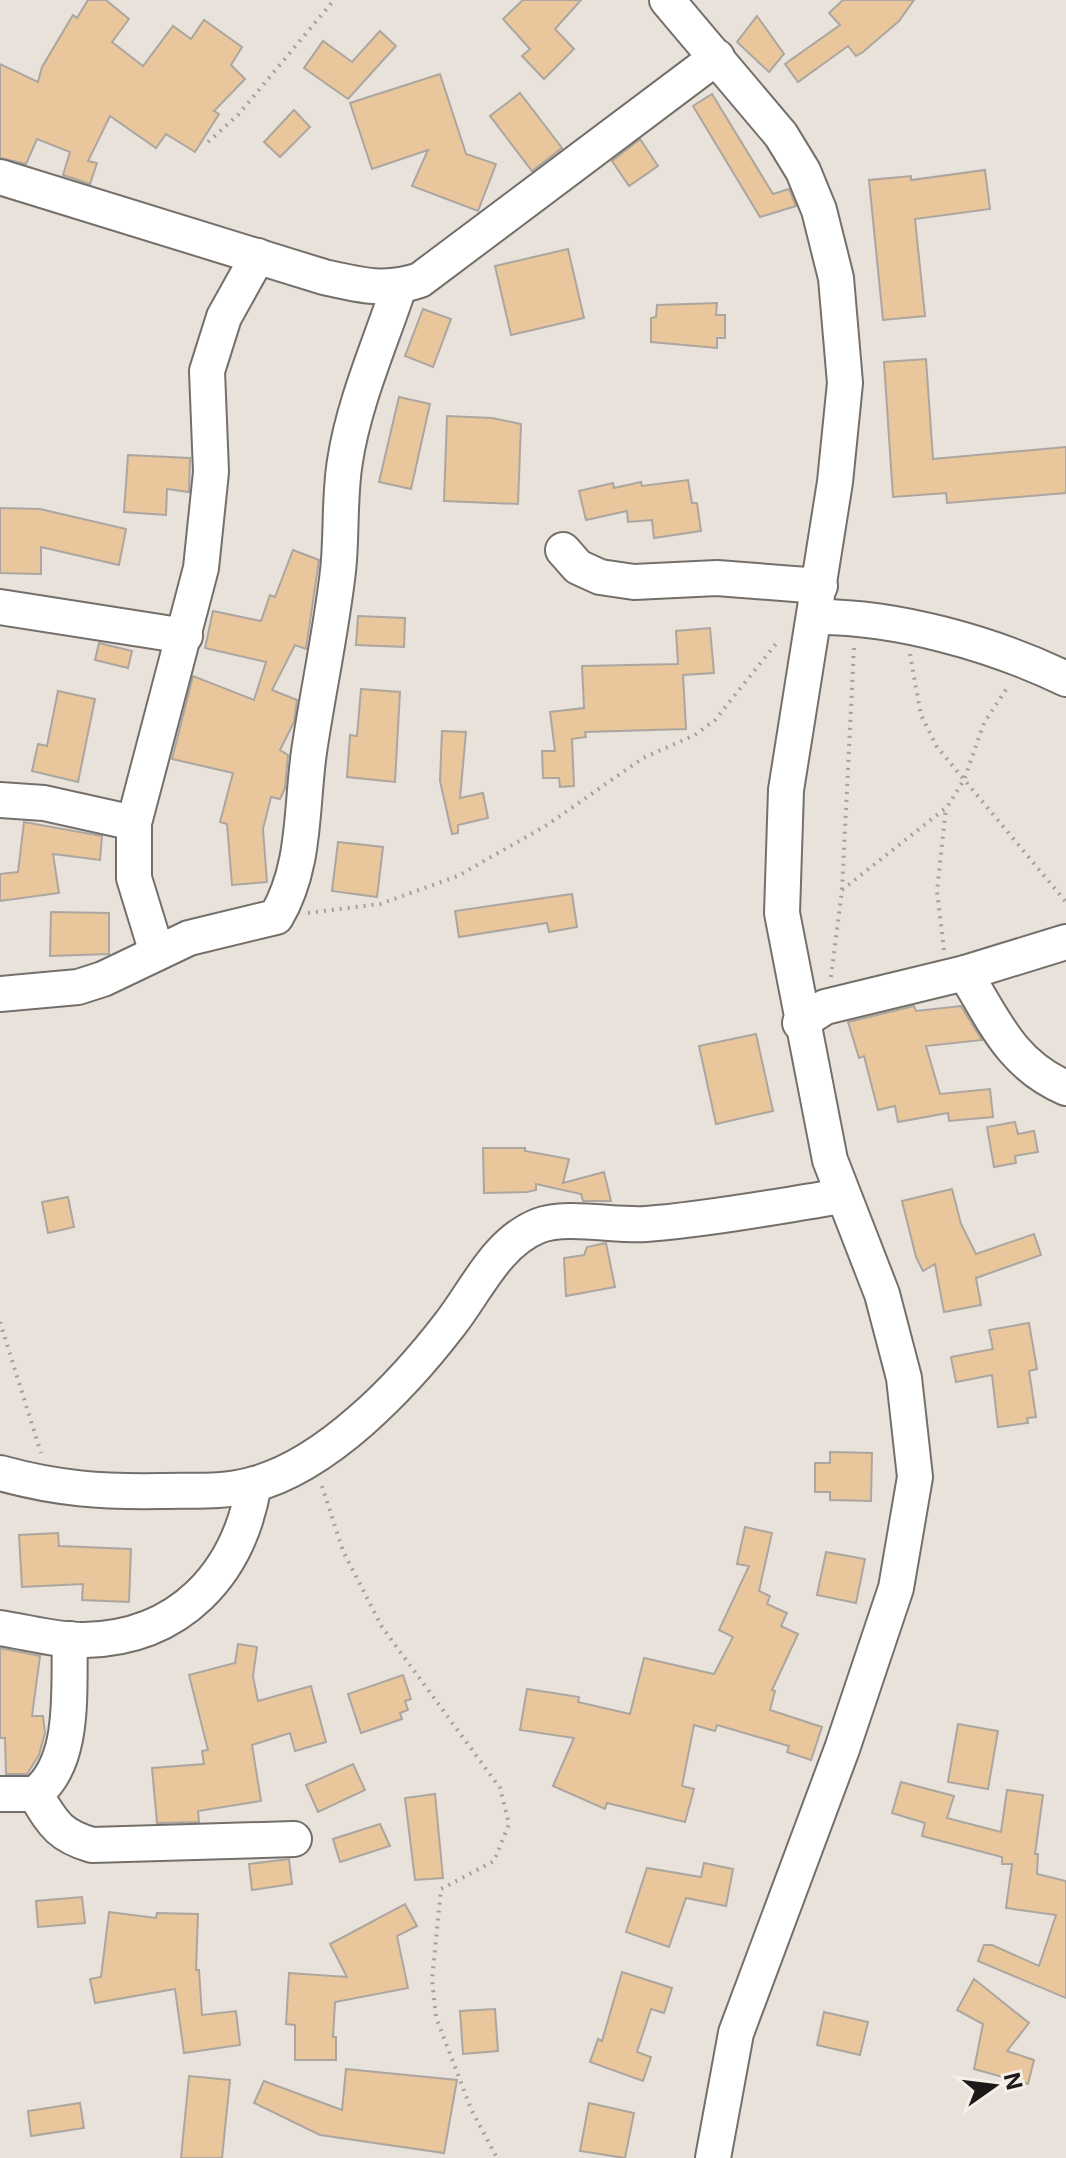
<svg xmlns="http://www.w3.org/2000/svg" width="1066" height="2158" font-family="Inter,sans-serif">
<rect width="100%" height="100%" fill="#e8e2db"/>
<g fill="#e9c69c" stroke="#aca6a0" stroke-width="2">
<polygon points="88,0 106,0 129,19 112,42 143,66 173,26 191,39 204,20 242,47 231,65 245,79 214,111 219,114 195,152 166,134 156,148 110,116 88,161 97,163 90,184 63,175 70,152 37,139 26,164 0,158 0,64 38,82 42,67 73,15 77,18"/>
<polygon points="523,0 581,0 555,29 574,49 544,79 522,56 530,49 503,19"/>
<polygon points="843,0 914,0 899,21 863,52 856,56 848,46 798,82 785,64 840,25 829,13"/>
<polygon points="757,16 784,54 769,72 737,42"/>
<polygon points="380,31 396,46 348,99 304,68 323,41 352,62"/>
<polygon points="440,74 466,154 496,164 478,211 412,186 428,150 372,169 350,103"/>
<polygon points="520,93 562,148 532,171 490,116"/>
<polygon points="712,94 773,194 789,189 796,206 760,217 693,106"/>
<polygon points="294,110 310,127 280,157 264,142"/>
<polygon points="640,139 658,166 629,186 612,161"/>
<polygon points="985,170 990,209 915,219 925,316 883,320 869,180 911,176 911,180"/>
<polygon points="568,249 584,318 511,335 495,266"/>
<polygon points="717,303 716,315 725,315 725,338 717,338 717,348 651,342 651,318 656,317 657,305"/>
<polygon points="423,309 451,319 433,367 405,356"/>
<polygon points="926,359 933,459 1066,447 1066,493 947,503 946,493 893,497 884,362"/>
<polygon points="399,397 430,404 411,489 379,482"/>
<polygon points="447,416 492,418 521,424 518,504 444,501"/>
<polygon points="128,455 190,458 189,492 167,489 166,515 124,512"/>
<polygon points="688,480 692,503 697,503 701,531 654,538 652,520 628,522 627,511 586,520 579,491 613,483 614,488 641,482 642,486"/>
<polygon points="0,508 40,509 126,529 119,565 41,547 41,574 0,573"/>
<polygon points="293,550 319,560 306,649 295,645 272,690 297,700 294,722 280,750 288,755 285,788 280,799 271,797 263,829 267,882 232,885 227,824 220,822 233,773 172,759 193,676 254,700 266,662 205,648 213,611 261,621 270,595 275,597"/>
<polygon points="358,616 405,618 404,647 356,645"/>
<polygon points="710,628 714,673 683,675 686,729 585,732 586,737 572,739 574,786 560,787 559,778 543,778 542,751 555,751 550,712 584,708 582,666 678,664 676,631"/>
<polygon points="99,643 132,651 128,668 95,660"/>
<polygon points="361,689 400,692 395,782 347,777 350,735 357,736"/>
<polygon points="58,691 95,699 78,782 32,771 38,744 47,746"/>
<polygon points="442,731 466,732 460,798 483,793 488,818 458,825 458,833 452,834 440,781"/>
<polygon points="24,822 102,836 100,860 53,854 59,893 0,901 0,874 18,872"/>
<polygon points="338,842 383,847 377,897 332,891"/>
<polygon points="572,894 577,927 549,932 547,923 459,937 455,911"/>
<polygon points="51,912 109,913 109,954 50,956"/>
<polygon points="914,1006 916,1011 961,1006 982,1040 926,1046 940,1094 990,1089 993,1117 949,1121 948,1113 898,1122 895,1106 878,1110 864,1056 859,1058 848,1022"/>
<polygon points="756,1034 773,1111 716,1124 699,1046"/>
<polygon points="1015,1122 1018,1134 1034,1131 1038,1152 1015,1156 1016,1163 994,1167 987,1127"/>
<polygon points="483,1148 525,1148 525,1151 569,1159 563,1183 604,1172 611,1201 583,1201 581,1194 536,1184 536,1190 527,1192 484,1193"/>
<polygon points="952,1189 961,1224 976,1254 1034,1234 1041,1255 976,1278 981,1305 944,1312 935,1264 923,1271 916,1257 902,1201"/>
<polygon points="68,1197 74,1227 48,1233 42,1202"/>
<polygon points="606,1243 615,1287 566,1296 564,1258 584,1255 587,1247"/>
<polygon points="1029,1323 1037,1369 1029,1371 1036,1417 1027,1418 1028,1423 998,1427 992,1375 956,1382 951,1357 993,1349 989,1330"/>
<polygon points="830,1452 872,1453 871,1501 830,1500 830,1492 815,1492 815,1463 830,1463"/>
<polygon points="745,1527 772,1533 759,1591 770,1596 767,1604 787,1613 781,1626 798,1634 772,1690 775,1691 770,1710 822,1727 811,1760 787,1752 789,1746 717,1725 715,1731 694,1725 682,1786 694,1789 685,1822 607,1803 605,1809 553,1786 574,1738 520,1730 527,1689 579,1697 578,1702 630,1714 644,1658 714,1674 733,1637 719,1630 749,1566 737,1564"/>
<polygon points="58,1533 59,1546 131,1549 129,1602 82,1600 83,1584 22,1587 19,1535"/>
<polygon points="826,1552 865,1559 856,1603 817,1595"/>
<polygon points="238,1644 257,1647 253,1676 258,1701 311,1686 326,1742 295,1751 290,1733 252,1745 261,1801 198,1811 199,1822 157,1823 152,1768 204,1764 202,1751 208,1750 189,1675 235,1663"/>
<polygon points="0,1648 40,1656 32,1716 43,1716 45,1733 39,1755 27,1774 6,1774 5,1738 0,1738"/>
<polygon points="403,1675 411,1699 405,1701 408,1710 400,1713 402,1719 361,1733 348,1694"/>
<polygon points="958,1724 998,1731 988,1789 948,1782"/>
<polygon points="353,1764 365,1790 318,1812 306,1785"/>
<polygon points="901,1782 954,1796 947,1818 1001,1832 1007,1790 1043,1795 1035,1854 1038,1854 1037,1874 1066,1881 1066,1998 978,1961 984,1945 992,1945 1039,1966 1056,1915 1006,1908 1012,1864 1002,1864 1002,1857 922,1836 925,1823 892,1813"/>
<polygon points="435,1794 443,1878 415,1880 405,1798"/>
<polygon points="380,1824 390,1846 340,1862 333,1839"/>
<polygon points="289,1859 292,1884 252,1890 249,1864"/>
<polygon points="704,1863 733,1869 726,1906 686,1898 669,1947 626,1932 647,1868 701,1877"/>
<polygon points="82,1897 85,1923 38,1927 36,1901"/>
<polygon points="405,1904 417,1926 397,1936 408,1988 335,2002 333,2037 336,2037 336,2060 295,2060 295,2025 286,2024 289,1973 347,1977 330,1944"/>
<polygon points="109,1912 156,1918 157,1913 198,1914 196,1970 199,1970 202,2015 236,2011 240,2045 184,2053 175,1989 95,2003 90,1979 101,1977"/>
<polygon points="622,1972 672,1988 664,2013 651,2009 637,2052 651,2057 643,2081 590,2062 598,2039 602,2041"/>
<polygon points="974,1979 1029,2023 1007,2051 1034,2060 1028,2084 974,2069 983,2024 957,2010"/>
<polygon points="495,2009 498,2051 463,2054 460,2011"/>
<polygon points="824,2012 868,2022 860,2055 817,2045"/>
<polygon points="346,2069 457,2080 444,2153 320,2135 254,2103 264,2081 342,2110"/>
<polygon points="189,2076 230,2080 222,2158 181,2158"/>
<polygon points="80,2103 84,2128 31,2136 28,2111"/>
<polygon points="589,2103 634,2113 625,2158 580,2151"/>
</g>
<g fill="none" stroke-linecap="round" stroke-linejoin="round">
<defs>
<g id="minor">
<polyline points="667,0 781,135 803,171 819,210 836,278 845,383 835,482 786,790 782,913 830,1160 882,1294 904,1378 915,1477 896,1588 842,1749 736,2033 713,2158"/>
<path d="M0 177 324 277C359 285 386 292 420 280L717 57"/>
<polyline points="563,550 578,567 600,577 634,582 717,578 820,586"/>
<polyline points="0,607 185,636"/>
<path d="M815 617C895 616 994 644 1066 679"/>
<polyline points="0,800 44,803 134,823"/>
<polyline points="157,953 134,878 134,823 201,568 211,472 207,371 224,317 258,256"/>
<path d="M965 973C995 1022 1011 1064 1066 1088"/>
<path d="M0 994 78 987 103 979 189 938 276 917C306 867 301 808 309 752 318 691 331 632 338 571 342 535 339 497 345 461 354 402 380 344 399 287"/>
<polyline points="800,1023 825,1007 965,973 1066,942"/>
<path d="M0 1473C58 1489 102 1492 161 1491 192 1490 221 1493 251 1485 327 1466 404 1384 450 1324 476 1291 496 1243 538 1226 566 1215 614 1226 646 1224 711 1219 778 1206 843 1196"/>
<path d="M0 1628C27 1632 58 1641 85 1640 180 1638 239 1574 254 1484"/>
<path d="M0 1794H35C77 1762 68 1687 70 1639"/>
<path d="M35 1794C53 1823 58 1835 92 1845L294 1839"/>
</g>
</defs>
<use href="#minor" stroke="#746f6a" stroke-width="38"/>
<g stroke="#a5a09a" stroke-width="4" stroke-dasharray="2 6" stroke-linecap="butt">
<polyline points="208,142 238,115 334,0"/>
<polyline points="910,654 921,715 937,747 1066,902"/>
<polyline points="842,890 947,807 964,780 984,723 1009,685"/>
<polyline points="308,913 380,904 458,876 547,825 643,758 695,735 715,720 779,640"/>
<polyline points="944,950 937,891 946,807"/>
<polyline points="831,977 842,890 854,647"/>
<polyline points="0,1322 41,1453"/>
<polyline points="322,1486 343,1551 382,1627 500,1788 509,1824 494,1861 441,1889 432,1980 436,2017 471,2109 497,2158"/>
</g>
<use href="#minor" stroke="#fff" stroke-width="34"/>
</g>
<g transform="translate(994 2086) rotate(76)" stroke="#f5efe8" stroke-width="6" paint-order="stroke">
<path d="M0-6L14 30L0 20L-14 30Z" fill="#1c1a18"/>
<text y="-12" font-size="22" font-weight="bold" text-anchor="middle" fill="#1c1a18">N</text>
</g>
</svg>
